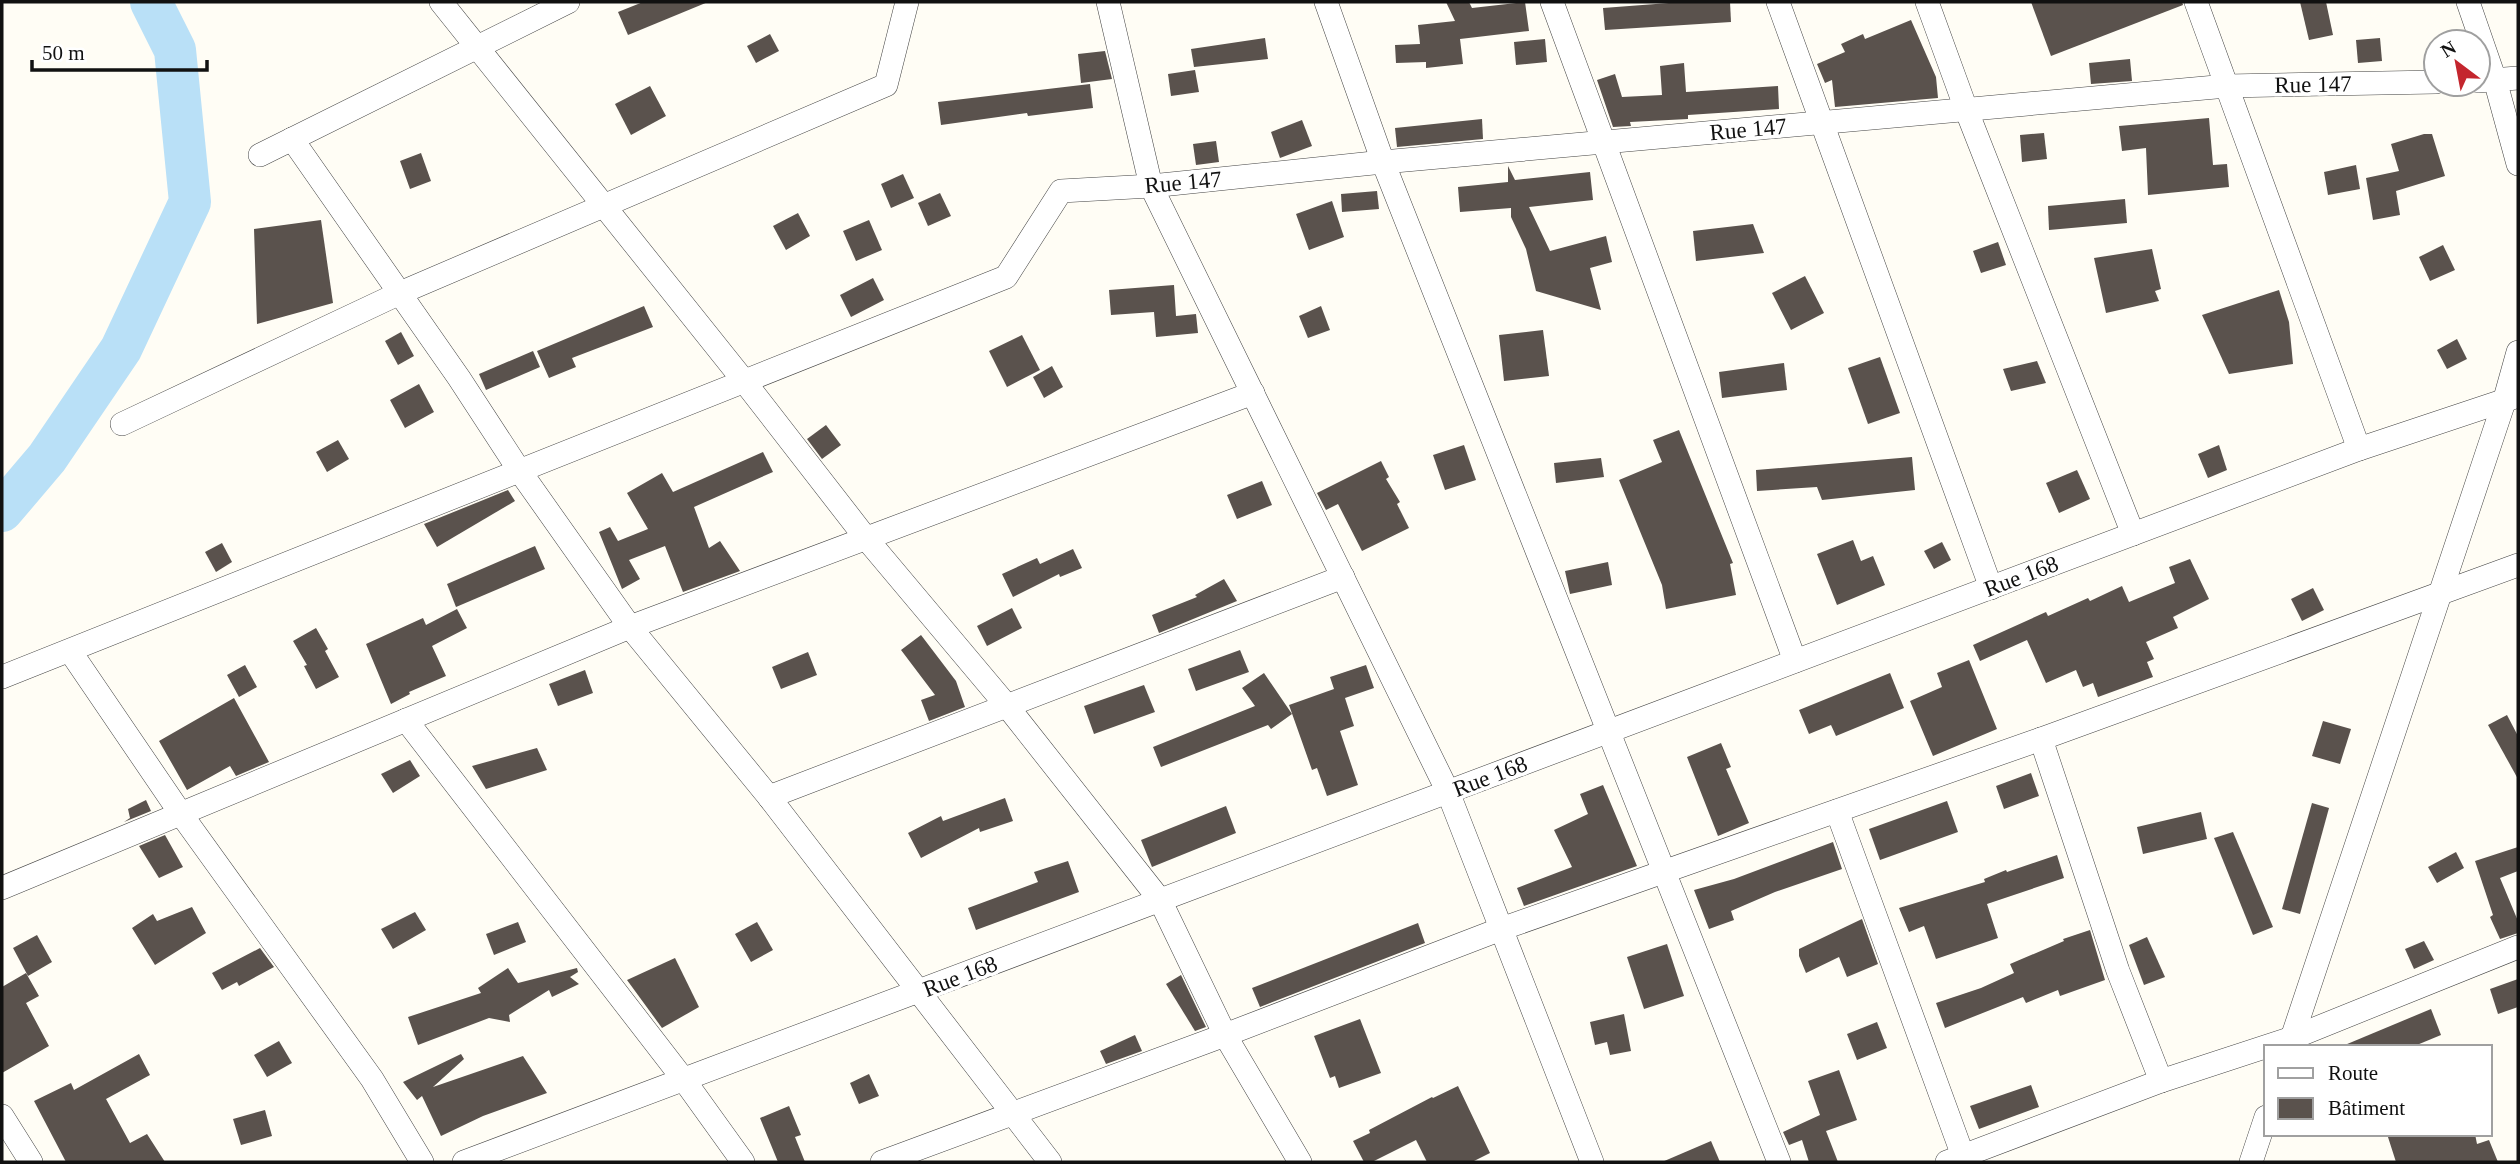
<svg xmlns="http://www.w3.org/2000/svg" width="2520" height="1164" font-family="Georgia,serif">
<rect width="100%" height="100%" fill="#fffdf5"/>
<g fill="none" stroke-linecap="round" stroke-linejoin="round">
<polyline stroke="#b9e0f7" stroke-width="42" points="2,511 47,458 121,349 190,202 175,50 151,2"/>
</g>
<g fill="#5a524d">
<polygon points="643,2 708,2 628,35 618,12"/>
<polygon points="1446,2 1469,2 1472,8 1525,2 1529,31 1460,39 1463,64 1426,68 1426,62 1396,63 1395,45 1420,44 1418,25 1455,21"/>
<polygon points="1682,2 1730,2 1731,22 1605,30 1603,8"/>
<polygon points="2031,2 2182,2 2183,5 2051,56"/>
<polygon points="2300,2 2326,2 2333,35 2309,40"/>
<polygon points="1911,20 1936,77 1938,98 1835,107 1832,80 1825,83 1817,64 1845,52 1841,44 1863,34 1865,39"/>
<polygon points="770,34 779,51 756,63 747,46"/>
<polygon points="1265,38 1268,59 1194,67 1191,49"/>
<polygon points="2380,38 2382,61 2358,63 2356,40"/>
<polygon points="1545,39 1547,62 1516,65 1514,42"/>
<polygon points="1105,51 1112,79 1081,83 1078,54"/>
<polygon points="2130,59 2132,81 2091,84 2089,63"/>
<polygon points="1684,63 1686,92 1778,86 1779,109 1688,115 1688,119 1630,122 1631,126 1613,127 1597,80 1615,74 1622,97 1662,95 1660,66"/>
<polygon points="1195,70 1199,92 1171,96 1168,74"/>
<polygon points="1090,84 1093,108 1028,116 1027,113 941,125 938,102"/>
<polygon points="650,86 666,116 631,135 615,104"/>
<polygon points="2209,118 2213,165 2227,164 2229,187 2148,195 2146,148 2122,151 2119,126"/>
<polygon points="1482,119 1483,139 1397,147 1395,128"/>
<polygon points="1302,120 1312,146 1280,158 1271,132"/>
<polygon points="2044,133 2047,159 2022,162 2020,135"/>
<polygon points="2424,134 2432,134 2445,176 2396,191 2400,215 2373,220 2366,178 2399,171 2391,144"/>
<polygon points="1216,141 1219,162 1196,165 1193,144"/>
<polygon points="421,153 431,181 410,189 400,161"/>
<polygon points="2356,165 2360,189 2328,195 2324,172"/>
<polygon points="1508,166 1515,180 1590,172 1593,200 1529,207 1550,251 1606,236 1612,262 1590,268 1601,310 1536,291 1526,249 1511,217 1511,208 1460,212 1458,187 1508,182"/>
<polygon points="903,174 914,198 891,208 881,184"/>
<polygon points="1377,191 1379,209 1342,212 1341,194"/>
<polygon points="940,193 951,216 928,226 918,203"/>
<polygon points="2125,199 2127,223 2049,230 2048,206"/>
<polygon points="1332,201 1344,237 1309,250 1296,214"/>
<polygon points="798,213 810,236 786,250 773,226"/>
<polygon points="321,220 333,303 257,324 254,229"/>
<polygon points="869,220 882,250 856,261 843,231"/>
<polygon points="1753,224 1764,253 1696,261 1693,231"/>
<polygon points="1998,242 2006,265 1981,273 1973,251"/>
<polygon points="2443,245 2455,270 2430,281 2419,257"/>
<polygon points="2152,249 2161,289 2155,291 2159,301 2106,313 2094,258"/>
<polygon points="1805,276 1824,313 1791,330 1772,293"/>
<polygon points="873,278 884,300 851,317 840,295"/>
<polygon points="1174,285 1176,316 1196,314 1198,333 1156,337 1154,312 1111,315 1109,290"/>
<polygon points="2279,290 2289,322 2293,364 2229,374 2202,315"/>
<polygon points="644,306 653,327 572,358 576,367 549,378 537,351"/>
<polygon points="1321,306 1330,330 1308,338 1299,316"/>
<polygon points="1543,330 1549,376 1504,381 1499,335"/>
<polygon points="401,332 414,356 398,365 385,341"/>
<polygon points="1022,335 1040,370 1007,387 989,351"/>
<polygon points="2457,339 2467,359 2447,369 2437,350"/>
<polygon points="533,351 540,367 486,390 479,374"/>
<polygon points="1880,357 1900,413 1868,424 1848,368"/>
<polygon points="2037,361 2046,383 2011,391 2003,369"/>
<polygon points="1784,363 1787,390 1722,398 1719,372"/>
<polygon points="1052,366 1063,387 1044,398 1033,377"/>
<polygon points="419,384 434,412 405,428 390,400"/>
<polygon points="826,425 841,445 822,459 807,439"/>
<polygon points="1679,430 1733,563 1730,564 1736,595 1666,609 1662,585 1619,480 1662,462 1653,440"/>
<polygon points="338,440 349,459 327,472 316,452"/>
<polygon points="1464,445 1476,480 1445,490 1433,455"/>
<polygon points="2219,445 2227,470 2208,478 2198,454"/>
<polygon points="763,452 773,472 694,507 709,548 720,541 740,571 683,592 665,546 629,560 640,579 622,589 599,532 610,527 618,541 648,529 627,493 662,473 673,492"/>
<polygon points="1912,457 1915,490 1822,500 1817,487 1757,491 1756,470"/>
<polygon points="1601,458 1604,477 1556,483 1554,463"/>
<polygon points="1381,461 1389,477 1386,479 1400,502 1397,504 1409,528 1362,551 1338,504 1326,510 1317,493"/>
<polygon points="2077,470 2090,499 2059,513 2046,483"/>
<polygon points="1262,481 1272,505 1237,519 1227,495"/>
<polygon points="508,490 515,501 437,547 424,524"/>
<polygon points="1853,540 1861,561 1873,556 1885,585 1837,605 1817,554"/>
<polygon points="1942,542 1951,560 1934,569 1924,551"/>
<polygon points="222,543 232,562 216,572 205,552"/>
<polygon points="535,546 545,569 456,607 447,584"/>
<polygon points="1073,549 1082,568 1060,577 1059,574 1013,597 1002,574 1037,558 1040,564"/>
<polygon points="2190,559 2209,599 2173,617 2178,628 2146,642 2154,659 2147,662 2153,677 2098,697 2093,683 2083,687 2076,670 2046,683 2027,640 1980,661 1973,645 2046,612 2048,616 2088,598 2090,601 2122,586 2129,602 2175,583 2169,567"/>
<polygon points="1608,562 1612,585 1570,594 1565,571"/>
<polygon points="1224,579 1237,601 1159,633 1152,615 1197,597 1195,595"/>
<polygon points="2313,588 2324,610 2302,621 2291,599"/>
<polygon points="1012,608 1022,628 987,646 977,626"/>
<polygon points="457,609 467,628 432,646 446,676 409,692 410,694 391,704 366,644 423,618 426,625"/>
<polygon points="316,628 328,649 325,651 339,677 316,689 304,666 307,665 293,641"/>
<polygon points="921,635 956,681 965,707 929,721 921,700 935,695 901,650"/>
<polygon points="1240,650 1249,672 1196,691 1188,669"/>
<polygon points="808,652 817,675 781,689 772,667"/>
<polygon points="1969,660 1997,729 1933,756 1910,701 1942,687 1937,673"/>
<polygon points="245,665 257,687 239,697 227,675"/>
<polygon points="1366,665 1374,688 1345,698 1354,726 1340,731 1358,785 1327,796 1317,768 1312,770 1289,705 1334,689 1330,677"/>
<polygon points="585,670 593,693 558,706 549,684"/>
<polygon points="1264,673 1292,714 1271,729 1268,725 1161,767 1153,747 1255,706 1242,688"/>
<polygon points="1890,673 1904,708 1836,736 1831,725 1809,734 1799,710"/>
<polygon points="1144,685 1155,712 1094,734 1084,706"/>
<polygon points="234,698 269,762 236,776 230,766 187,790 159,741"/>
<polygon points="2507,715 2518,736 2518,779 2488,725"/>
<polygon points="2323,721 2351,729 2340,764 2312,756"/>
<polygon points="1721,743 1731,767 1726,769 1749,823 1718,836 1687,757"/>
<polygon points="537,748 547,770 486,789 472,766"/>
<polygon points="410,760 420,776 393,793 381,774"/>
<polygon points="2031,773 2039,796 2004,809 1996,786"/>
<polygon points="1603,785 1637,866 1524,906 1517,888 1572,867 1554,830 1588,814 1580,794"/>
<polygon points="1005,798 1013,821 980,832 979,828 921,858 908,833 941,816 943,821"/>
<polygon points="146,800 151,811 124,822 130,818 128,809"/>
<polygon points="1947,801 1958,832 1880,860 1869,829"/>
<polygon points="2312,803 2329,808 2300,914 2282,909"/>
<polygon points="1226,806 1236,833 1152,867 1141,840"/>
<polygon points="2201,812 2207,839 2143,854 2137,827"/>
<polygon points="2233,832 2273,927 2253,935 2214,838"/>
<polygon points="165,835 183,867 159,878 139,846"/>
<polygon points="1833,842 1842,869 1775,892 1731,911 1734,920 1709,929 1694,890 1734,879"/>
<polygon points="2518,847 2518,871 2500,878 2518,921 2518,933 2500,939 2490,917 2493,915 2475,861"/>
<polygon points="2456,852 2464,868 2437,883 2428,867"/>
<polygon points="2057,855 2064,878 1987,904 1998,938 1936,959 1924,926 1909,932 1899,908 1985,882 1984,879 2006,870 2007,872"/>
<polygon points="1068,861 1079,892 976,930 968,908 1038,882 1034,872"/>
<polygon points="192,907 206,933 155,965 132,928 153,914 157,921"/>
<polygon points="415,912 426,930 393,949 381,929"/>
<polygon points="1862,919 1878,964 1847,977 1839,957 1806,973 1799,956 1799,949"/>
<polygon points="518,922 526,942 494,955 486,934"/>
<polygon points="757,922 773,950 751,962 735,934"/>
<polygon points="1418,923 1425,943 1260,1007 1252,988"/>
<polygon points="2090,930 2105,980 2060,996 2058,990 2026,1003 2023,997 1945,1028 1936,1003 1981,988 2014,973 2010,964 2064,941 2063,939"/>
<polygon points="37,935 52,962 28,976 13,948"/>
<polygon points="2147,937 2165,977 2144,985 2129,945"/>
<polygon points="2424,941 2434,960 2414,969 2405,949"/>
<polygon points="1667,944 1684,996 1644,1009 1627,957"/>
<polygon points="260,948 274,967 239,986 237,982 222,990 212,973"/>
<polygon points="675,958 699,1007 662,1028 627,980"/>
<polygon points="508,968 518,983 577,968 578,972 570,977 579,984 552,997 549,990 509,1015 510,1022 489,1018 418,1045 408,1017 481,993 478,988"/>
<polygon points="26,973 39,996 26,1003 49,1046 2,1073 2,987"/>
<polygon points="1181,975 1206,1027 1195,1031 1166,984"/>
<polygon points="2518,979 2518,1007 2498,1014 2490,989"/>
<polygon points="2431,1009 2441,1035 2412,1047 2340,1047"/>
<polygon points="1624,1014 1631,1051 1610,1055 1607,1042 1595,1045 1590,1022"/>
<polygon points="1360,1019 1381,1073 1339,1088 1335,1076 1330,1078 1314,1036"/>
<polygon points="1877,1022 1887,1048 1857,1060 1847,1034"/>
<polygon points="1135,1035 1142,1051 1106,1064 1100,1051"/>
<polygon points="279,1041 292,1063 267,1077 254,1055"/>
<polygon points="139,1054 150,1075 106,1099 130,1143 147,1134 165,1162 66,1162 34,1101 71,1083 74,1090"/>
<polygon points="461,1054 464,1059 433,1087 523,1056 547,1093 483,1116 441,1136 422,1096 417,1100 403,1082"/>
<polygon points="1839,1070 1857,1120 1826,1131 1838,1162 1809,1162 1802,1140 1789,1145 1783,1132 1820,1115 1808,1081"/>
<polygon points="869,1074 879,1096 859,1104 850,1083"/>
<polygon points="2031,1085 2039,1107 1979,1129 1970,1106"/>
<polygon points="1458,1086 1490,1153 1472,1162 1427,1162 1416,1140 1372,1162 1364,1162 1353,1141 1370,1133 1369,1130 1432,1097 1433,1098"/>
<polygon points="789,1106 801,1135 795,1137 805,1162 778,1162 760,1118"/>
<polygon points="265,1110 272,1136 241,1145 233,1119"/>
<polygon points="2387,1134 2475,1134 2477,1144 2489,1140 2498,1162 2396,1162"/>
<polygon points="1711,1141 1720,1162 1662,1162"/>
</g>
<g fill="none" stroke-linecap="round" stroke-linejoin="round">
<defs>
<g id="minor">
<polyline points="441,2 744,381 865,537 1007,706 1160,900 1225,1035 1300,1162"/>
<polyline points="1108,2 1151,186 1448,792 1592,1162"/>
<polyline points="1326,2 1383,162 1779,1162"/>
<polyline points="1552,2 1795,661"/>
<polyline points="1778,2 1991,588"/>
<polyline points="1927,2 1966,109 2133,534"/>
<polyline points="2196,2 2359,449"/>
<polyline points="2468,2 2495,80 2518,164"/>
<polyline points="2478,81 2518,78"/>
<polyline points="292,139 459,378 519,470 630,627 769,797 1050,1162"/>
<polyline points="260,155 568,2"/>
<polyline points="122,424 400,293 886,85 907,2"/>
<polyline points="70,651 181,814 372,1079 422,1162"/>
<polyline points="2,677 1006,277 1061,191 1151,186 1383,162 2227,86 2436,82"/>
<polyline points="406,720 684,1080 743,1162"/>
<polyline points="2041,739 2118,971 2161,1081"/>
<polyline points="769,797 1343,577"/>
<polyline points="1837,811 1963,1156"/>
<polyline points="2,888 630,627 1253,393"/>
<polyline points="2289,1047 2504,402 2518,352"/>
<polyline points="2,1116 31,1162"/>
<polyline points="464,1162 2359,449 2518,396"/>
<polyline points="882,1162 1225,1035 1501,929 2041,739 2518,565"/>
<polyline points="1947,1162 2161,1081 2292,1038 2518,947"/>
<polyline points="2251,1162 2266,1117"/>
</g>
</defs>
<use href="#minor" stroke="#444" stroke-width="24"/>
<use href="#minor" stroke="#fff" stroke-width="23"/>
</g>
<g text-anchor="middle" stroke-width="7" stroke-linejoin="round" paint-order="stroke">
<g font-size="23" fill="#111" stroke="#fff">
<text transform="translate(2313 84) rotate(-1)" y="8">Rue 147</text>
<text transform="translate(1748 129) rotate(-5)" y="8">Rue 147</text>
<text transform="translate(1183 182) rotate(-5)" y="8">Rue 147</text>
<text transform="translate(2021 576) rotate(-21)" y="8">Rue 168</text>
<text transform="translate(1490 776) rotate(-21)" y="8">Rue 168</text>
<text transform="translate(960 976) rotate(-21)" y="8">Rue 168</text>
</g>
</g>
<rect width="2520" height="1164" fill="none" stroke="#111111" stroke-width="7"/>
<rect x="2264" y="1045" width="228" height="91" fill="#ffffff" stroke="#a0a0a0" stroke-width="2"/>
<rect x="2278" y="1068" width="35" height="10" fill="#ffffff" stroke="#a0a0a0" stroke-width="2"/>
<text x="2328" y="1080" font-size="21" fill="#111111">Route</text>
<rect x="2278" y="1098" width="35" height="21" fill="#5a524d" stroke="#a0a0a0" stroke-width="2"/>
<text x="2328" y="1115" font-size="21" fill="#111111">Bâtiment</text>
<g transform="translate(2457 63) rotate(328)"><circle r="33" fill="#ffffff" stroke="#a0a0a0" stroke-width="2"/>
<path d="M0-5L12 26L0 18L-12 26Z" fill="#c4262e"/>
<text y="-10" font-size="19" font-weight="bold" text-anchor="middle" fill="#111111">N</text>
</g>
<path d="M32 60v10h175v-10" fill="none" stroke="#111111" stroke-width="3.5"/>
<text x="42" y="60" font-size="21" fill="#111111" stroke="#ffffff" stroke-width="5" paint-order="stroke">50 m</text>
</svg>
